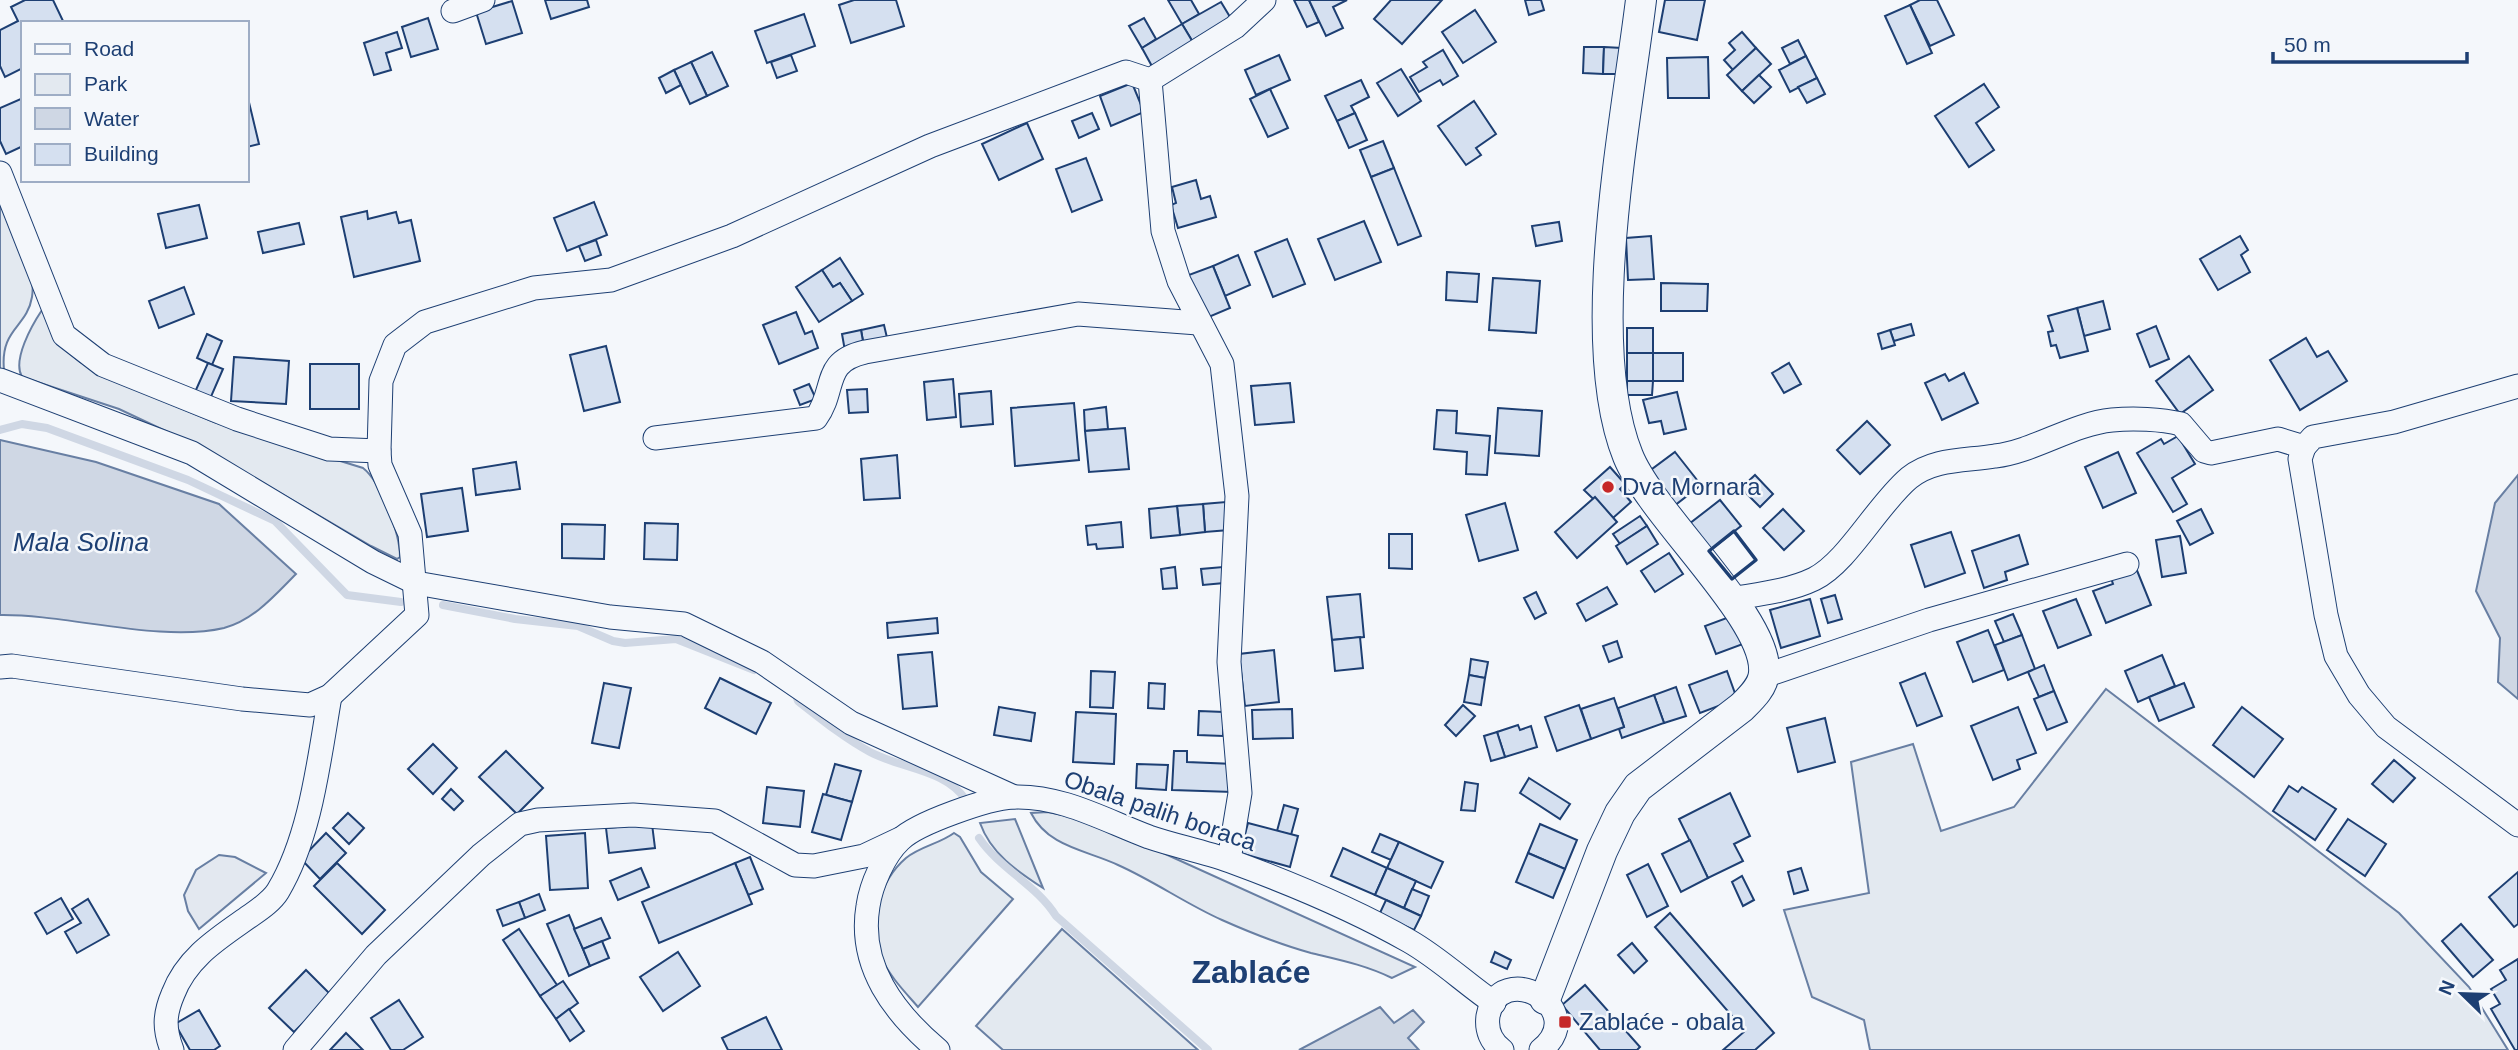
<svg xmlns="http://www.w3.org/2000/svg" width="2518" height="1050" font-family="Helvetica,sans-serif">
<rect width="100%" height="100%" fill="#f4f7fb"/>
<g fill="#e3e9f0" stroke="#687fa3" stroke-width="2">
<path d="M0 201C12 229 37 266 32 297 27 328 0 328 4 370H0Z"/>
<path d="M42 310 60 345 80 362 107 377 214 422 363 468C381 482 400 534 400 557L397 559 371 546 208 451 119 409 22 377C12 360 32 325 42 310Z"/>
<polygon points="2106,689 2399,913 2469,987 2508,1050 1870,1050 1864,1020 1812,997 1784,910 1869,893 1851,762 1913,744 1941,831 2014,807"/>
<path d="M1048 812 1081 819 1141 843 1415 967 1392 978C1365 965 1340 960 1311 953 1282 945 1249 932 1222 920 1186 904 1154 881 1118 865 1086 850 1048 847 1031 813Z"/>
<path d="M1015 819 1043 888C1017 871 991 854 980 823Z"/>
<path d="M954 833 960 837 981 872 1013 899 918 1007C906 993 890 977 882 959 867 926 879 881 906 858 921 846 939 844 954 833Z"/>
<polygon points="1062,929 1198,1050 1003,1050 976,1026"/>
</g>
<polygon fill="#e3e8f0" stroke="#687fa3" stroke-width="2" points="219,855 235,857 266,873 199,929 188,911 184,895 196,870"/>
<g fill="#cfd7e4" stroke="#687fa3" stroke-width="2">
<path d="M0 440 96 462 219 504 296 574C275 595 254 620 224 628 160 643 67 614 0 615Z"/>
<polygon points="2518,475 2518,699 2498,682 2500,638 2476,591 2495,503"/>
<polygon points="1380,1007 1394,1023 1413,1010 1424,1022 1408,1038 1419,1050 1299,1050"/>
</g>
<g fill="none" stroke-linecap="round" stroke-linejoin="round">
<g stroke="#cfd7e4" stroke-width="8">
<polyline points="0,430 22,424 47,428 188,480 275,521 347,595 401,602"/>
<polyline points="443,605 515,619 578,626 613,641 625,643 676,639 754,670"/>
<path d="M794 690 798 701C821 719 844 738 870 752 902 769 945 769 966 800"/>
<path d="M979 838C1001 870 1037 885 1056 916L1208 1050"/>
</g>
</g>
<g fill="#d5e0f0" stroke="#1d3f73" stroke-width="2">
<polygon points="25,0 53,0 64,23 23,23 23,68 5,77 0,66 0,30 18,21 11,7"/>
<polygon points="545,0 587,0 589,7 551,19"/>
<polygon points="854,0 896,0 904,26 851,43 839,5"/>
<polygon points="1168,0 1191,0 1199,14 1182,24"/>
<polygon points="1294,0 1309,0 1319,22 1307,27"/>
<polygon points="1309,0 1347,0 1333,7 1343,28 1326,36"/>
<polygon points="1391,0 1442,0 1402,44 1374,19"/>
<polygon points="1525,0 1541,0 1544,10 1529,15"/>
<polygon points="1665,0 1705,0 1697,40 1659,32"/>
<polygon points="1920,0 1937,0 1954,35 1930,46 1910,5"/>
<polygon points="512,1 522,33 486,44 476,12"/>
<polygon points="1221,2 1233,22 1194,44 1182,24"/>
<polygon points="1910,5 1932,53 1907,64 1885,16"/>
<polygon points="1475,10 1496,42 1463,63 1442,32"/>
<polygon points="804,14 815,46 767,63 755,31"/>
<polygon points="428,18 438,49 411,57 402,27"/>
<polygon points="1144,18 1156,39 1142,48 1129,26"/>
<polygon points="1182,24 1194,44 1153,68 1142,48"/>
<polygon points="397,32 402,48 386,53 391,70 374,75 364,43"/>
<polygon points="1742,32 1756,48 1733,70 1724,60 1735,50 1729,43"/>
<polygon points="1798,40 1806,56 1790,64 1782,48"/>
<polygon points="1584,47 1604,47 1603,74 1583,73"/>
<polygon points="1604,47 1622,48 1622,74 1603,74"/>
<polygon points="1756,48 1771,64 1742,91 1727,75"/>
<polygon points="1443,50 1458,76 1443,85 1440,80 1419,92 1410,77 1427,67 1423,62"/>
<polygon points="712,52 728,86 707,96 691,62"/>
<polygon points="791,55 797,71 777,78 771,62"/>
<polygon points="1279,55 1290,80 1256,95 1245,70"/>
<polygon points="1806,56 1817,78 1790,92 1779,70"/>
<polygon points="1708,57 1709,98 1668,98 1667,58"/>
<polygon points="691,62 707,96 690,104 674,70"/>
<polygon points="1401,69 1421,101 1398,116 1377,83"/>
<polygon points="674,70 681,85 666,93 659,78"/>
<polygon points="1759,75 1771,87 1754,103 1742,91"/>
<polygon points="1817,78 1825,94 1807,103 1798,87"/>
<polygon points="1361,80 1369,97 1351,106 1355,113 1337,121 1325,96"/>
<polygon points="1132,83 1144,112 1111,126 1100,96"/>
<polygon points="1984,84 1999,107 1976,123 1994,150 1969,167 1935,116"/>
<polygon points="1270,89 1288,128 1268,137 1250,99"/>
<polygon points="247,94 259,144 247,147"/>
<polygon points="23,98 23,146 6,154 0,141 0,108"/>
<polygon points="1474,101 1496,134 1476,148 1481,155 1466,165 1438,126"/>
<polygon points="1092,113 1099,129 1079,138 1072,121"/>
<polygon points="1355,113 1367,140 1349,148 1337,121"/>
<polygon points="1027,123 1043,159 999,180 982,144"/>
<polygon points="1383,141 1394,168 1371,177 1360,150"/>
<polygon points="1086,158 1102,200 1072,212 1056,169"/>
<polygon points="1394,168 1421,236 1398,245 1371,177"/>
<polygon points="1196,180 1201,199 1210,196 1216,217 1178,228 1171,205 1176,203 1172,187"/>
<polygon points="594,202 607,235 567,251 554,218"/>
<polygon points="199,205 207,238 166,248 158,214"/>
<polygon points="367,211 368,219 396,212 399,223 411,220 420,261 354,277 341,217"/>
<polygon points="1364,221 1381,262 1335,280 1318,239"/>
<polygon points="1559,222 1562,241 1536,246 1532,226"/>
<polygon points="299,223 304,244 263,253 258,232"/>
<polygon points="1651,236 1654,279 1628,280 1626,238"/>
<polygon points="2240,236 2248,250 2241,255 2250,272 2218,290 2200,259"/>
<polygon points="1287,239 1305,284 1273,297 1255,252"/>
<polygon points="596,240 601,255 585,261 579,246"/>
<polygon points="1238,255 1250,285 1225,296 1213,266"/>
<polygon points="840,258 863,294 852,301 840,283 833,287 822,270"/>
<polygon points="1213,266 1230,308 1204,319 1186,276"/>
<polygon points="822,270 833,287 840,283 852,301 819,322 796,287"/>
<polygon points="1447,272 1479,274 1477,302 1446,300"/>
<polygon points="1493,278 1540,281 1536,333 1489,330"/>
<polygon points="1661,283 1708,284 1707,311 1661,311"/>
<polygon points="184,287 194,314 159,328 149,301"/>
<polygon points="2103,301 2110,329 2084,336 2077,308"/>
<polygon points="2077,308 2088,351 2060,358 2056,345 2051,346 2048,332 2053,331 2048,316"/>
<polygon points="796,312 805,334 812,331 818,348 779,364 763,325"/>
<polygon points="1911,324 1914,335 1894,341 1890,330"/>
<polygon points="884,325 888,342 864,347 861,330"/>
<polygon points="2156,326 2169,359 2150,367 2137,334"/>
<rect x="1627" y="328" width="26" height="25"/>
<polygon points="861,330 864,347 845,351 842,334"/>
<polygon points="1890,330 1895,345 1882,349 1878,334"/>
<polygon points="207,334 222,341 212,365 197,358"/>
<polygon points="2306,338 2317,357 2328,351 2347,381 2300,410 2270,360"/>
<polygon points="606,346 620,402 584,411 570,355"/>
<rect x="1627" y="353" width="26" height="28"/>
<rect x="1653" y="353" width="30" height="28"/>
<polygon points="2189,356 2213,390 2180,414 2156,381"/>
<polygon points="234,357 289,361 286,404 231,401"/>
<polygon points="208,363 223,369 210,399 195,392"/>
<polygon points="1789,363 1801,384 1784,393 1772,373"/>
<rect x="310" y="364" width="49" height="45"/>
<polygon points="1964,373 1978,403 1942,420 1925,383 1945,374 1949,381"/>
<polygon points="953,379 956,417 927,420 924,382"/>
<polygon points="1627,381 1653,381 1652,395 1627,395"/>
<polygon points="1290,383 1294,422 1255,425 1251,386"/>
<polygon points="809,384 816,399 800,405 794,390"/>
<polygon points="867,389 868,412 849,413 847,390"/>
<polygon points="991,391 993,424 961,427 959,394"/>
<polygon points="1677,392 1686,429 1664,434 1661,421 1649,423 1643,400"/>
<polygon points="1074,403 1079,460 1015,466 1011,408"/>
<polygon points="1106,407 1108,429 1085,431 1084,410"/>
<polygon points="1498,408 1542,411 1539,456 1495,453"/>
<polygon points="1437,410 1457,411 1456,433 1490,436 1487,475 1466,474 1467,452 1434,449"/>
<polygon points="1867,421 1890,445 1860,474 1837,450"/>
<polygon points="1125,428 1129,469 1089,472 1085,431"/>
<polygon points="2178,436 2195,464 2172,478 2187,504 2173,512 2137,453 2161,439 2164,444"/>
<polygon points="1675,452 1701,485 1674,506 1648,472"/>
<polygon points="2118,452 2136,493 2103,508 2085,467"/>
<polygon points="897,455 900,498 864,500 861,459"/>
<polygon points="516,462 520,489 476,495 473,469"/>
<polygon points="1610,467 1625,484 1620,489 1631,502 1613,518 1584,490"/>
<polygon points="1755,475 1773,494 1760,507 1741,488"/>
<polygon points="462,488 468,531 427,537 421,494"/>
<polygon points="1595,497 1617,522 1577,558 1555,532"/>
<polygon points="1720,500 1741,526 1709,551 1689,524"/>
<polygon points="1226,502 1229,530 1205,532 1203,504"/>
<polygon points="1505,503 1518,550 1479,561 1466,515"/>
<polygon points="1203,504 1205,532 1180,535 1177,506"/>
<polygon points="1177,506 1180,535 1151,538 1149,509"/>
<polygon points="1783,509 1804,531 1784,550 1763,528"/>
<polygon points="2201,509 2213,533 2190,545 2177,521"/>
<polygon points="1640,516 1647,526 1620,544 1613,534"/>
<polygon points="1121,522 1123,547 1097,549 1096,544 1088,545 1086,526"/>
<polygon points="645,523 678,524 677,560 644,559"/>
<polygon points="562,524 605,525 604,559 562,558"/>
<polygon points="1647,526 1658,544 1627,564 1616,546"/>
<polygon points="1951,532 1965,573 1925,587 1911,545"/>
<polygon points="1389,534 1412,534 1412,569 1389,568"/>
<polygon points="2019,535 2028,564 2005,572 2007,580 1984,588 1972,551"/>
<polygon points="2180,536 2186,573 2162,577 2156,540"/>
<polygon points="1669,553 1683,574 1655,592 1641,571"/>
<polygon points="1175,567 1177,588 1163,589 1161,569"/>
<polygon points="1223,567 1224,583 1203,585 1201,569"/>
<polygon points="2136,568 2151,605 2106,623 2093,591 2113,584 2111,578"/>
<polygon points="1607,587 1617,604 1586,621 1577,604"/>
<polygon points="1536,592 1546,613 1535,619 1524,598"/>
<polygon points="1360,594 1364,637 1332,640 1327,597"/>
<polygon points="1835,595 1842,619 1828,623 1821,599"/>
<polygon points="1810,599 1820,636 1781,648 1770,610"/>
<polygon points="2076,599 2091,635 2058,648 2043,611"/>
<polygon points="2013,614 2022,635 2004,642 1995,621"/>
<polygon points="1732,616 1743,644 1716,654 1705,626"/>
<polygon points="937,618 938,633 888,638 887,623"/>
<polygon points="1988,630 2004,670 1973,682 1957,642"/>
<polygon points="2022,635 2035,669 2008,680 1995,645"/>
<polygon points="1360,637 1363,668 1335,671 1332,640"/>
<polygon points="1617,641 1622,657 1609,662 1603,646"/>
<polygon points="1274,650 1279,702 1245,706 1239,654"/>
<polygon points="932,652 937,706 903,709 898,655"/>
<polygon points="2162,655 2175,686 2138,702 2125,671"/>
<polygon points="1471,659 1488,662 1485,678 1469,675"/>
<polygon points="2044,665 2054,691 2039,697 2028,672"/>
<polygon points="1091,671 1115,672 1113,708 1090,707"/>
<polygon points="1727,671 1737,699 1700,713 1689,685"/>
<polygon points="1925,673 1942,716 1917,726 1900,683"/>
<polygon points="1469,675 1485,678 1481,705 1464,702"/>
<polygon points="720,678 771,703 756,734 705,708"/>
<polygon points="604,683 631,688 619,748 592,743"/>
<polygon points="1149,683 1165,684 1164,709 1148,708"/>
<polygon points="2184,683 2194,707 2159,721 2149,697"/>
<polygon points="1676,687 1686,716 1664,723 1654,695"/>
<polygon points="2054,691 2067,722 2047,730 2034,699"/>
<polygon points="1654,695 1664,723 1622,738 1619,729 1624,727 1618,708"/>
<polygon points="1614,698 1624,727 1591,739 1581,709"/>
<polygon points="1463,705 1475,716 1456,736 1445,725"/>
<polygon points="1579,705 1591,739 1557,751 1545,717"/>
<polygon points="999,707 1035,713 1031,741 994,735"/>
<polygon points="2018,707 2036,753 2017,760 2020,769 1993,780 1971,726"/>
<polygon points="2242,707 2283,739 2254,777 2213,745"/>
<polygon points="1292,709 1293,738 1253,739 1252,710"/>
<polygon points="1199,711 1224,712 1223,736 1198,735"/>
<polygon points="1076,712 1116,714 1114,764 1073,762"/>
<polygon points="1825,718 1835,762 1798,772 1787,728"/>
<polygon points="1518,725 1520,730 1531,726 1537,747 1505,757 1497,732"/>
<polygon points="1497,732 1505,757 1491,761 1484,736"/>
<polygon points="433,744 457,768 433,794 408,769"/>
<polygon points="506,751 543,788 517,814 479,777"/>
<polygon points="1174,751 1187,751 1187,762 1234,764 1233,792 1172,790"/>
<polygon points="2394,760 2415,778 2393,802 2372,784"/>
<polygon points="835,764 861,771 852,802 826,795"/>
<polygon points="1137,764 1168,765 1166,790 1136,788"/>
<polygon points="1529,778 1570,804 1560,819 1520,793"/>
<polygon points="1465,782 1478,784 1475,811 1461,810"/>
<polygon points="2289,786 2298,792 2302,787 2336,809 2315,840 2273,811"/>
<polygon points="767,787 804,791 800,827 763,823"/>
<polygon points="451,789 463,801 454,810 442,799"/>
<polygon points="1730,793 1750,836 1734,844 1743,861 1708,878 1679,819"/>
<polygon points="823,794 852,802 841,840 812,832"/>
<polygon points="1284,805 1298,809 1291,835 1277,831"/>
<polygon points="348,813 364,828 349,844 333,828"/>
<polygon points="2348,819 2386,844 2365,876 2327,850"/>
<polygon points="1248,823 1298,836 1290,867 1240,853"/>
<polygon points="652,824 655,848 609,853 606,828"/>
<polygon points="1540,824 1577,840 1565,869 1528,853"/>
<polygon points="326,833 346,853 320,879 301,859"/>
<polygon points="585,833 588,888 550,890 546,836"/>
<polygon points="1380,834 1399,842 1391,860 1372,852"/>
<polygon points="1690,840 1708,878 1681,892 1662,854"/>
<polygon points="1399,842 1443,862 1431,888 1387,868"/>
<polygon points="1343,848 1387,868 1375,895 1331,876"/>
<polygon points="1528,853 1565,869 1553,898 1516,882"/>
<polygon points="750,857 763,889 748,895 735,863"/>
<polygon points="337,863 385,910 362,934 314,886"/>
<polygon points="735,863 752,904 659,943 642,902"/>
<polygon points="1648,864 1668,906 1647,917 1627,875"/>
<polygon points="641,868 649,887 618,900 610,881"/>
<polygon points="1387,868 1416,881 1404,908 1375,895"/>
<polygon points="1801,868 1808,890 1794,894 1788,872"/>
<polygon points="2518,872 2518,924 2514,927 2489,897"/>
<polygon points="1742,876 1754,900 1743,906 1732,882"/>
<polygon points="1412,889 1429,896 1421,916 1404,908"/>
<polygon points="539,894 545,910 525,918 519,902"/>
<polygon points="61,898 73,919 47,934 35,913"/>
<polygon points="88,899 109,935 77,953 65,932 81,923 72,909"/>
<polygon points="1386,900 1421,916 1414,930 1379,915"/>
<polygon points="519,902 525,918 503,926 497,910"/>
<polygon points="1670,913 1774,1033 1755,1050 1723,1050 1745,1031 1655,927"/>
<polygon points="569,915 590,966 569,976 547,924"/>
<polygon points="601,918 610,938 583,949 574,929"/>
<polygon points="2461,924 2493,960 2473,977 2442,941"/>
<polygon points="519,929 557,985 540,996 503,940"/>
<polygon points="602,941 609,958 590,966 583,949"/>
<polygon points="1632,943 1647,961 1634,973 1618,955"/>
<polygon points="678,952 700,986 663,1011 640,977"/>
<polygon points="1495,952 1511,960 1507,969 1491,962"/>
<polygon points="2518,959 2518,1050 2515,1050 2491,1009 2500,1004 2491,989 2506,980 2500,970"/>
<polygon points="306,970 331,995 294,1032 269,1008"/>
<polygon points="563,981 578,1003 556,1019 540,996"/>
<polygon points="1585,985 1640,1047 1637,1050 1600,1050 1562,1005"/>
<polygon points="399,1000 423,1037 403,1050 391,1050 371,1018"/>
<polygon points="569,1009 584,1031 570,1041 556,1019"/>
<polygon points="199,1010 220,1046 214,1050 190,1050 175,1024"/>
<polygon points="766,1017 782,1050 728,1050 722,1038"/>
<polygon points="346,1033 363,1050 330,1050"/>
</g>
<g fill="none" stroke-linecap="round" stroke-linejoin="round">
<defs>
<g id="minor">
<polyline points="453,11 483,0"/>
<polyline points="1150,80 1163,231 1179,281 1222,364 1237,496 1229,662 1240,793 1229,860"/>
<polyline points="0,173 64,335 103,365 237,419 329,449 379,451"/>
<polyline points="0,380 192,453 373,562 416,583 610,617 684,624 762,662 851,723 1014,797"/>
<path d="M655 438 816 418C837 389 821 362 865 352L1078 314 1198 323"/>
<polyline points="2304,447 2300,459 2326,615 2336,656 2359,695 2386,727 2518,825"/>
<path d="M1731 599C1759 594 1789 591 1814 579 1848 562 1877 505 1909 478 1934 458 1965 461 1995 456 2035 451 2072 424 2112 420 2133 418 2161 419 2181 424L2204 451 2211 453 2278 439 2304 447 2313 437 2394 422 2518 386"/>
<polyline points="0,667 12,666 242,699 310,705 330,696 417,615 410,534 380,465 379,451 381,381 395,345 425,322 534,288 611,280 732,236 930,146 1126,72 1150,80 1235,27 1264,0"/>
<polyline points="1764,676 1929,620 2127,564"/>
<path d="M172 1050C164 1029 164 1015 173 994 187 957 219 938 250 916 260 909 272 901 278 891 311 836 319 759 330 696"/>
<polyline points="295,1050 376,955 481,855 520,824 538,820 633,815 715,821 795,865 814,866 864,856 900,839"/>
<path d="M938 1050C894 1013 858 966 868 906 871 885 884 855 900 840 917 823 989 798 1013 797 1061 795 1104 820 1149 837 1175 846 1203 851 1230 861 1290 883 1353 909 1409 941 1439 958 1465 983 1494 1003"/>
<path d="M1502 1050C1491 1042 1486 1030 1488 1016 1499 957 1592 1008 1541 1050"/>
</g>
<path id="tertiary" d="M1545 999 1602 851 1620 813 1638 787 1742 707C1751 698 1763 687 1764 673 1769 619 1652 516 1628 456 1582 342 1626 123 1641 0"/>
</defs>
<use href="#minor" stroke="#1d3f73" stroke-width="25"/>
<use href="#tertiary" stroke="#1d3f73" stroke-width="32"/>
<use href="#minor" stroke="#f4f7fb" stroke-width="23"/>
<use href="#tertiary" stroke="#f4f7fb" stroke-width="30"/>
<polygon stroke="#1d3f73" stroke-width="3.5" points="1734,531 1756,560 1732,579 1709,551"/>
</g>
<g fill="#c62828" stroke="#f4f7fb" stroke-width="2.5">
<circle cx="1608" cy="487" r="7"/>
<rect x="1558" y="1015" width="14" height="14" rx="3.5"/>
</g>
<g text-anchor="middle" stroke-width="5" stroke-linejoin="round" paint-order="stroke">
<g font-size="24" fill="#1d3f73" stroke="#f4f7fb" text-anchor="start">
<text x="1622" y="495">Dva Mornara</text>
<text x="1579" y="1030">Zablaće - obala</text>
</g>
<g font-size="24" fill="#1d3f73" stroke="#f4f7fb">
<text transform="translate(1160 811) rotate(19)" y="8">Obala palih boraca</text>
</g>
<g font-size="26" font-style="italic" fill="#1d3f73" stroke="#f4f7fb">
<text x="81" y="551">Mala Solina</text>
</g>
<g font-size="32" font-weight="bold" fill="#1d3f73" stroke="#f4f7fb">
<text x="1251" y="983">Zablaće</text>
</g>
</g>
<rect x="21" y="21" width="228" height="161" fill="#f4f7fb" stroke="#9eadc5" stroke-width="2"/>
<rect x="35" y="44" width="35" height="10" fill="#f4f7fb" stroke="#9eadc5" stroke-width="2"/>
<text x="84" y="56" font-size="21" fill="#1d3f73">Road</text>
<rect x="35" y="74" width="35" height="21" fill="#e3e9f0" stroke="#9eadc5" stroke-width="2"/>
<text x="84" y="91" font-size="21" fill="#1d3f73">Park</text>
<rect x="35" y="108" width="35" height="21" fill="#cfd7e4" stroke="#9eadc5" stroke-width="2"/>
<text x="84" y="126" font-size="21" fill="#1d3f73">Water</text>
<rect x="35" y="144" width="35" height="21" fill="#d5e0f0" stroke="#9eadc5" stroke-width="2"/>
<text x="84" y="161" font-size="21" fill="#1d3f73">Building</text>
<g transform="translate(2462 994) rotate(293)" stroke="#f4f7fb" stroke-width="5" paint-order="stroke">
<path d="M0-5L12 26L0 18L-12 26Z" fill="#1d3f73"/>
<text y="-10" font-size="19" font-weight="bold" text-anchor="middle" fill="#1d3f73">N</text>
</g>
<path d="M2273 52v10h194v-10" fill="none" stroke="#1d3f73" stroke-width="3.5"/>
<text x="2284" y="52" font-size="21" fill="#1d3f73" stroke="#f4f7fb" stroke-width="5" paint-order="stroke">50 m</text>
</svg>
